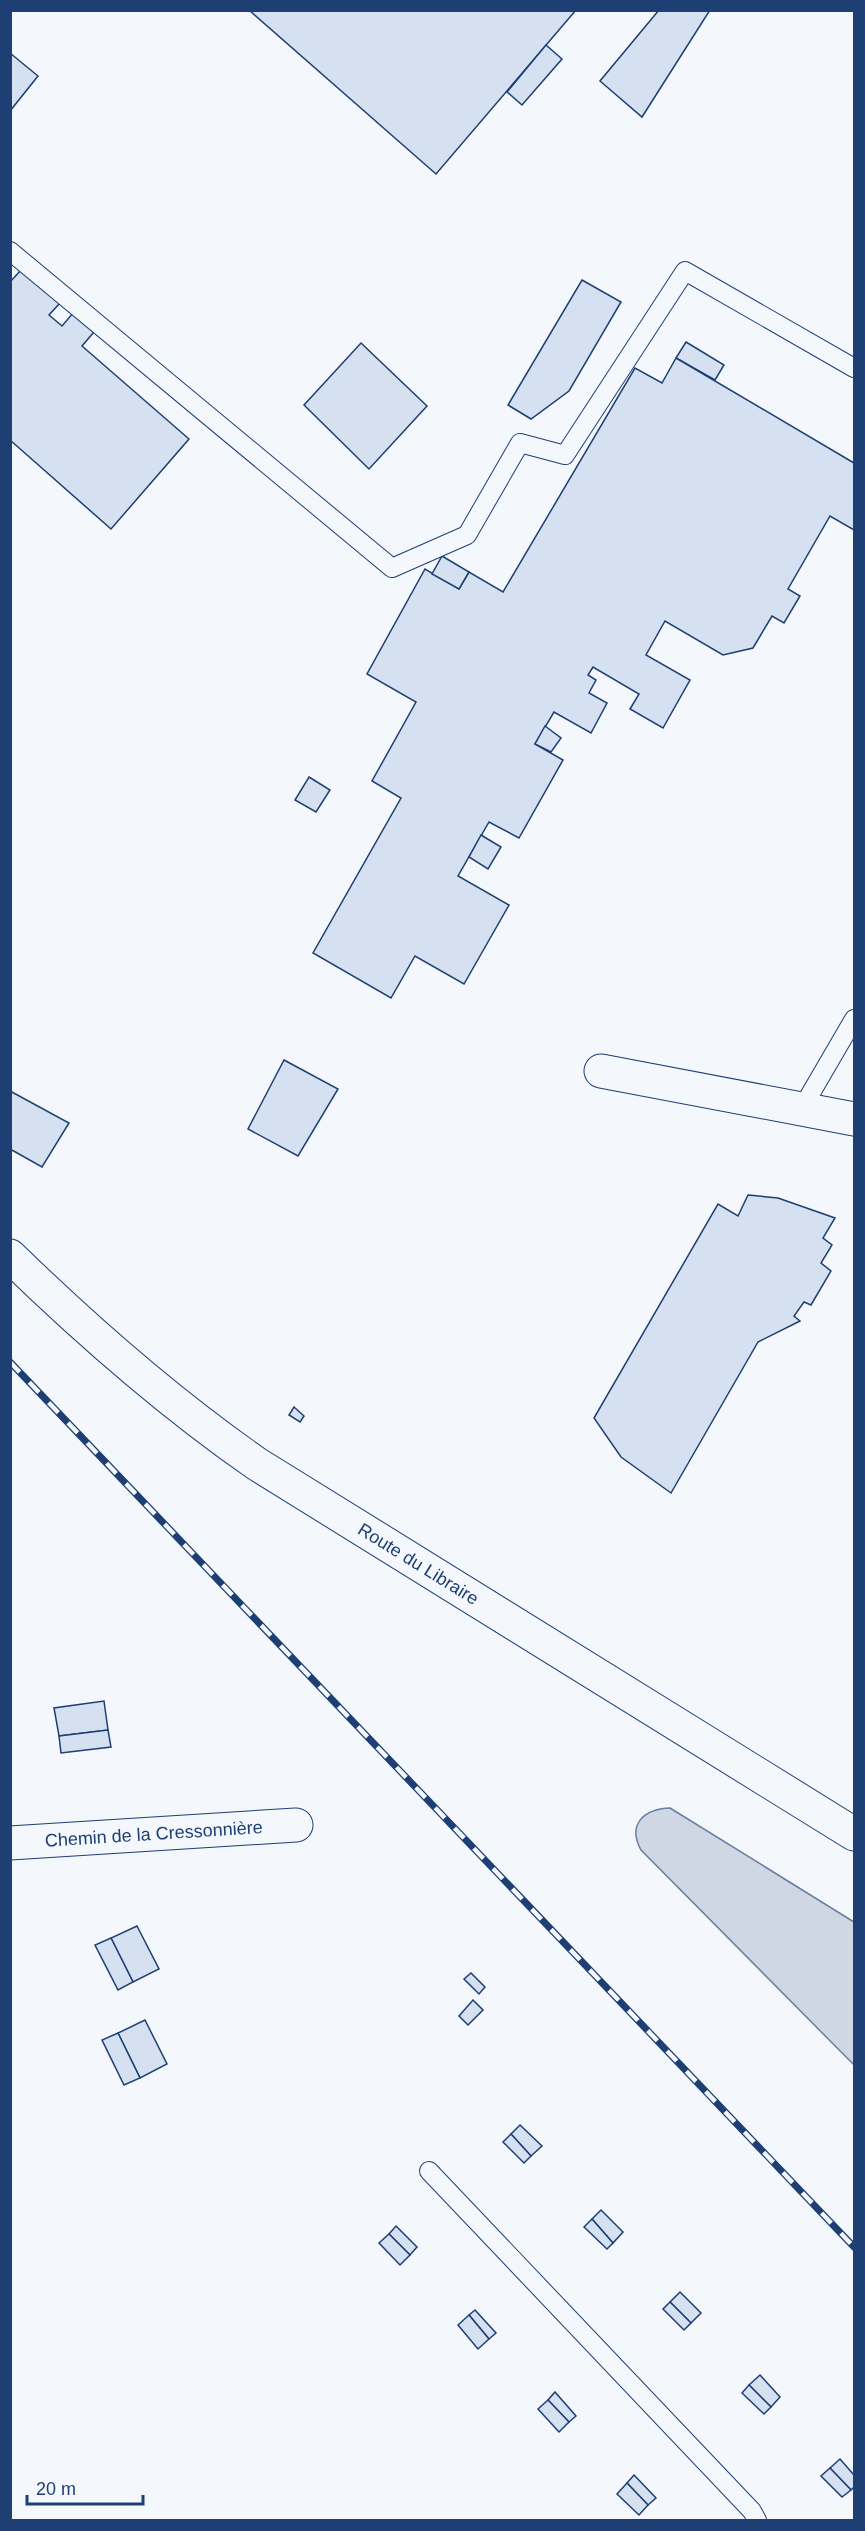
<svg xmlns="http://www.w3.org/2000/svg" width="865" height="2531" font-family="Helvetica,sans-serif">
<rect width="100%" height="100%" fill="#f4f7fb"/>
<path fill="#cfd7e4" stroke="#687fa3" stroke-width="1.5" d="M670 1808 854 1922V2065L641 1850C627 1824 644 1809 670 1808Z"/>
<g fill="#d5e0f0" stroke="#1d3f73" stroke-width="1.5">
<polygon points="249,10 576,10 436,174"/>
<polygon points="659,10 710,10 642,117 600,81"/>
<polygon points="546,45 562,59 522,105 507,92"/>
<polygon points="10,53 38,76 10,111"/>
<polygon points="21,270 60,303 49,315 62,326 73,313 94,332 82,346 189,439 111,529 10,440 10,282"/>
<polygon points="582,280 621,302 569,391 531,419 508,405"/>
<polygon points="686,342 724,365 715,380 676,358"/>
<polygon points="361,343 427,406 369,469 304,405"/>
<polygon points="676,358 854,463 854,530 830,516 788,589 800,596 784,623 772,616 753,648 723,655 665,621 646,655 690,680 663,728 630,709 639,694 593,667 588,675 596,680 589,693 607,703 591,733 554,712 535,744 563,760 519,838 489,822 458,876 509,905 464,984 415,956 391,998 313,953 401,798 372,781 416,702 367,674 425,569 459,589 469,572 503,592 635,368 662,383"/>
<polygon points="442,556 469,572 459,589 432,574"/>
<polygon points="545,726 561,738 551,752 535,744"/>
<polygon points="309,777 330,790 316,812 295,800"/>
<polygon points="481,835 501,847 488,869 469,857"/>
<polygon points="284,1060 338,1089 298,1156 248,1129"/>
<polygon points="10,1091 69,1123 42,1167 10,1149"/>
<polygon points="748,1195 778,1198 835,1218 823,1238 832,1245 821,1263 831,1271 811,1305 804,1302 794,1316 800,1321 758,1342 671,1493 621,1457 594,1418 718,1204 738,1216"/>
<polygon points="294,1407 304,1416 300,1422 289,1415"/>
<polygon points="104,1701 108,1730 59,1736 54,1708"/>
<polygon points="108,1730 111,1747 61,1753 59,1736"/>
<polygon points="137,1926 159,1969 133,1982 111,1938"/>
<polygon points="111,1938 133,1982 118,1990 95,1945"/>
<polygon points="471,1973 485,1987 479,1994 464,1979"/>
<polygon points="473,2000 483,2010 468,2025 459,2016"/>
<polygon points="145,2020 167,2064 140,2078 118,2033"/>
<polygon points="118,2033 140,2078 124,2085 102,2040"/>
<polygon points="520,2125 542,2146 531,2156 511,2134"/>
<polygon points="511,2134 531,2156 524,2163 503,2142"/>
<polygon points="601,2210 623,2232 613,2243 592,2219"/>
<polygon points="592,2219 613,2243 607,2249 584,2227"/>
<polygon points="396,2226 417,2247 410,2255 389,2234"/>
<polygon points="389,2234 410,2255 400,2265 379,2243"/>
<polygon points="680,2292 701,2313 691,2323 670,2302"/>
<polygon points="670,2302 691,2323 684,2330 663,2309"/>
<polygon points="475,2310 496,2333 489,2339 469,2315"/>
<polygon points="469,2315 489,2339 478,2349 458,2325"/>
<polygon points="760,2375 780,2397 771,2407 749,2385"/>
<polygon points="749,2385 771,2407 764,2414 742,2393"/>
<polygon points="555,2392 576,2416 569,2422 548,2400"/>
<polygon points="548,2400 569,2422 559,2432 538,2409"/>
<polygon points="840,2459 854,2475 854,2487 851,2490 830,2468"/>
<polygon points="830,2468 851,2490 842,2497 821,2476"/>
<polygon points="634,2475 656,2498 648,2505 627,2483"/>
<polygon points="627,2483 648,2505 639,2515 617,2494"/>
</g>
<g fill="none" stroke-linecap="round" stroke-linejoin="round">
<defs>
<g id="service">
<polyline points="10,251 392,568 467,535 520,443 565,455 685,271 854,368"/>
<polyline points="801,1110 854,1019"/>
<polyline points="429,2171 752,2511 757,2520"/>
</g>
<g id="minor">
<polyline points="601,1071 854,1119"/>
<path id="s1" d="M10 1843 296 1825"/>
</g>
<g id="secondary">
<path id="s2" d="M10 1256C88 1332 168 1402 257 1464L854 1834"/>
</g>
</defs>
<use href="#service" stroke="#1d3f73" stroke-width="20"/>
<use href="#minor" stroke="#1d3f73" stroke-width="35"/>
<use href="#secondary" stroke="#1d3f73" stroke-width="35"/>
<use href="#service" stroke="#f4f7fb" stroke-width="18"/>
<use href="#minor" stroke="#f4f7fb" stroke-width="33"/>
<use href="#secondary" stroke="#f4f7fb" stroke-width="33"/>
<defs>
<polyline id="rail" points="10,1362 854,2247"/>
</defs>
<use href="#rail" stroke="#1d3f73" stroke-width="7"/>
<use href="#rail" stroke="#f4f7fb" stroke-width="4.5" stroke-dasharray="14" stroke-linecap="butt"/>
</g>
<g text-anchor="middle" stroke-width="4.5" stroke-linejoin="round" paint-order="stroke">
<g font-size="18" fill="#1d3f73" stroke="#f4f7fb">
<text dy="6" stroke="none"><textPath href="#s2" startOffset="513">Route du Libraire</textPath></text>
<text dy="6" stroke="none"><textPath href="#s1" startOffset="144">Chemin de la Cressonnière</textPath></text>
</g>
</g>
<rect width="865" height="2531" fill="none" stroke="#1d3f73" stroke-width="24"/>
<path d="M27 2495v9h116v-9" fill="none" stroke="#1d3f73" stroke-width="3"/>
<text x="36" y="2495" font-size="18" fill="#1d3f73" stroke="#f4f7fb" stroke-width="4.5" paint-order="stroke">20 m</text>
</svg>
